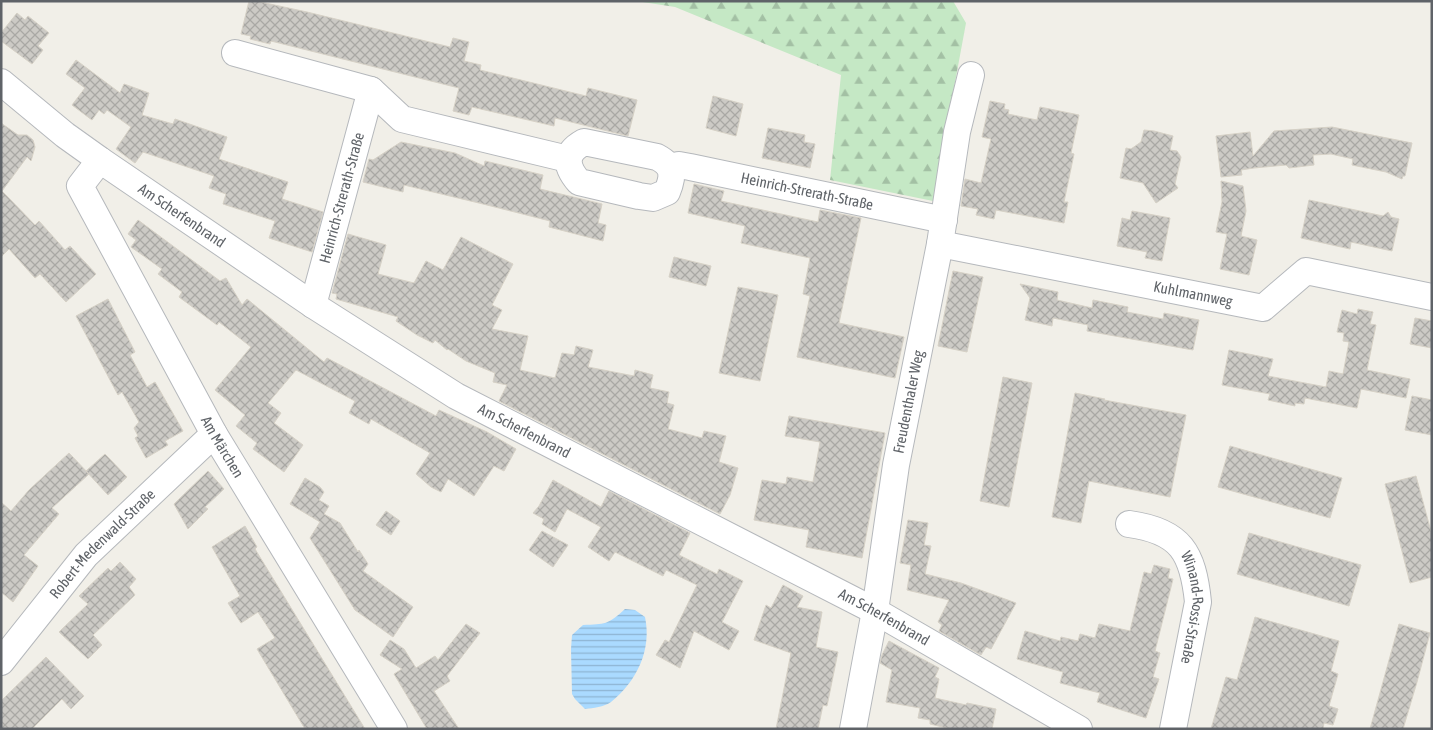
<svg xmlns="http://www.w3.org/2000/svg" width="1433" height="730" font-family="'Asap Condensed',sans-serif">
<defs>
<pattern id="forest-firs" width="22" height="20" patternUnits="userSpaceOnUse" patternTransform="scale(1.25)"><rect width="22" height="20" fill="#c5e8c5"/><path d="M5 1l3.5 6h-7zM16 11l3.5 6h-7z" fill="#a3c0a4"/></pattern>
<pattern id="water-rules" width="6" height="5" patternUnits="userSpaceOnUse" patternTransform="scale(1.25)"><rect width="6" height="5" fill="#aadaff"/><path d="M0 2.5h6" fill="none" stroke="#8eb4d2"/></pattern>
<pattern id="building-cross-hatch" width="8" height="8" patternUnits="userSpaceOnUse" patternTransform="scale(1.25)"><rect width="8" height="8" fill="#cccac5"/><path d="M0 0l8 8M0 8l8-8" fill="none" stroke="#a9a8a4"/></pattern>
</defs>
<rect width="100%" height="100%" fill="#f1efe8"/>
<polygon fill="url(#forest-firs)" points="636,1 953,1 966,23 933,201 830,180 841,75 675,7"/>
<path fill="url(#water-rules)" d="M625 609 635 610 645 617C652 650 637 681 611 702 604 707 593 708 585 709L575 699 572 694 571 649 572 635 583 625C605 624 608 625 625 609Z"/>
<g fill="url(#building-cross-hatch)" stroke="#d6d1c6">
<polygon points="249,1 256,1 307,12 450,47 453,38 469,42 464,61 481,65 480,70 586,96 588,88 637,100 628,136 555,118 554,126 472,107 469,115 453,111 459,88 271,41 270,44 250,39 251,36 241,34"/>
<polygon points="17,13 25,20 28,16 49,33 38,46 43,50 32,64 1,41 1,33"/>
<polygon points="76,60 120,93 124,84 149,93 142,115 173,124 175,119 227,137 219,159 288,182 282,199 323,212 312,252 269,238 275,221 223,204 226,194 209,188 214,176 143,152 135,163 116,149 131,127 107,110 104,114 99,110 92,120 72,105 85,88 66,74"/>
<polygon points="713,96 743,104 736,136 706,128"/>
<polygon points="990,101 1005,104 1004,109 1009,110 1008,114 1037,120 1040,107 1079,115 1071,153 1074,154 1064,202 1068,202 1064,223 996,210 994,219 976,215 978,209 961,206 965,179 981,183 991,139 982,137"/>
<polygon points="1,123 18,135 27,135 33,140 35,147 31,161 27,157 2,191 35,225 39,221 65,250 70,246 96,274 66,302 40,274 35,278 9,249 1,257"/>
<polygon points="1332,127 1412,143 1405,176 1403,176 1402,179 1386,172 1352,165 1353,159 1331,154 1313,155 1314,165 1289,168 1286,165 1254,168 1241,170 1242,175 1221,177 1216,136 1250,132 1253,156 1274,131"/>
<polygon points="768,128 805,135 804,142 815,144 810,168 762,158"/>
<polygon points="1144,130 1154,131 1173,136 1170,150 1177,151 1181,157 1175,184 1178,188 1156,203 1143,183 1120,178 1126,148 1131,149 1141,142"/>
<polygon points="401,142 455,153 484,166 485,161 543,175 540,189 602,204 598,223 606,225 603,241 549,227 550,221 483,204 404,185 403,192 363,182 369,159 373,160"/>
<polygon points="1221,181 1243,186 1246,211 1241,236 1257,240 1249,275 1220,269 1227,234 1216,232 1222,202"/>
<polygon points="694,184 724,191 721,201 818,222 820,210 861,218 839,323 904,337 895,378 797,357 810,296 803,294 810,258 741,243 745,226 688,213"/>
<polygon points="1309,200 1383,216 1388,212 1391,217 1399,219 1392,251 1351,242 1350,249 1301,238"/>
<polygon points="1132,211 1170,218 1162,261 1145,258 1147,252 1117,246 1122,218 1130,220"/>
<polygon points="138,220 220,281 226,278 242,305 247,299 324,362 327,358 436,416 439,410 487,432 516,449 504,471 494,466 474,496 448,479 441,492 431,487 416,474 430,453 371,419 369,424 349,413 355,401 296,370 268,403 281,413 274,423 303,445 284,472 253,449 257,443 236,426 245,415 215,390 251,347 219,322 217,325 179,297 182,292 158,274 162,269 131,247 136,240 128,234"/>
<polygon points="348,234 386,245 378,274 414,283 426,261 443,270 461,237 513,264 492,305 502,310 492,329 528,336 520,370 555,378 562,353 574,355 576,346 593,350 588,367 634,376 635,370 653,375 650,388 669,392 667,403 674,405 668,429 702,438 704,431 726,436 719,462 738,468 730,495 720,514 499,401 507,385 493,382 495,373 466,361 448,349 447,350 435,340 433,343 417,335 396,321 398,317 336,299 337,294 332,293"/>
<polygon points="674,257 711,266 706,286 669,277"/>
<polygon points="953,271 983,277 967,352 938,346"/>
<polygon points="1020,284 1058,292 1057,300 1092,308 1093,300 1128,307 1127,312 1163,319 1164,313 1199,320 1193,350 1087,331 1088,325 1053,318 1052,326 1025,320 1030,298"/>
<polygon points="738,287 778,295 760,381 719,373"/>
<polygon points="108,299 135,352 130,355 147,387 155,382 183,431 165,441 168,445 146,458 135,438 138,436 134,428 139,422 122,392 118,395 76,316"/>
<polygon points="1358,309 1373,312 1370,324 1376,325 1367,370 1410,379 1406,398 1361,389 1357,408 1305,398 1304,404 1295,403 1295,406 1268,400 1270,394 1222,385 1229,350 1273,359 1268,376 1326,387 1329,371 1343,374 1349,342 1343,341 1344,333 1337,332 1342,310 1357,314"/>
<polygon points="1415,318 1432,321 1432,348 1410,344"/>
<polygon points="1003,377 1032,383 1009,507 980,501"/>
<polygon points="1075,393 1105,399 1104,400 1186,415 1170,497 1089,481 1081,523 1052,517"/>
<polygon points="1412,396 1432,400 1432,435 1405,430"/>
<polygon points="789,416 885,433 862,558 806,547 809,530 754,520 762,480 786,484 787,477 813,482 820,442 785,436"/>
<polygon points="1230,446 1342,478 1330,518 1218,487"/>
<polygon points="69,453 89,474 52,508 59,514 24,555 38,566 13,602 1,592 1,502 11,511 29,490"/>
<polygon points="105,454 127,477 108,495 86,471"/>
<polygon points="208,471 224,489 205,507 208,509 188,529 174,504"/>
<polygon points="1416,476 1432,535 1432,577 1410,583 1385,484"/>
<polygon points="305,478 320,487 324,492 319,500 329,506 324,514 340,523 358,552 359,550 368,564 363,571 413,607 393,637 355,610 310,538 320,522 290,504"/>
<polygon points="553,480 601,507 609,491 690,533 679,555 717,574 719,569 743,581 722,622 739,631 729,650 694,631 680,668 656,655 665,640 669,642 697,585 666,570 663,576 615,552 609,561 588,547 601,527 567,509 555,532 542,524 544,519 533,513 539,506"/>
<polygon points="386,511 400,521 391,535 376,525"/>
<polygon points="908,520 928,523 924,545 931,546 925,574 961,583 1016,603 991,649 986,647 981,655 939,631 942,625 938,622 949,600 907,590 911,565 900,563"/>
<polygon points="245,526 257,547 255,549 365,729 305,729 257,649 275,638 258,612 241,623 228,603 240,596 212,547"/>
<polygon points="542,531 568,545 553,567 529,550"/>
<polygon points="1249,533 1361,565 1349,606 1237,574"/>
<polygon points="120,562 136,579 129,587 135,595 93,635 102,645 88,659 59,632 88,604 79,596 108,568 111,571"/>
<polygon points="1154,565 1170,569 1168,578 1173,579 1155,651 1160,653 1153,677 1159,679 1146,718 1097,702 1100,693 1060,683 1063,672 1017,659 1025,631 1060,641 1061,637 1078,641 1080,634 1095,638 1099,624 1130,631 1144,572 1151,574"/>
<polygon points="783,585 803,596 797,607 822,612 816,647 838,652 827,706 823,705 818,729 776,729 791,653 754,640 766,605 771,608"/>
<polygon points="1255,617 1339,641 1331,671 1338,674 1329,706 1338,709 1333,725 1324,723 1323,729 1211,729 1226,677 1237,680"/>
<polygon points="466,624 480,633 447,676 450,681 434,691 459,729 427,729 394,674 402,669 380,655 390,640 404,649 416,668 435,656 438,660"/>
<polygon points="1399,624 1430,633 1417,682 1403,729 1370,729"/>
<polygon points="889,641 939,668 935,677 939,679 935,698 966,705 967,703 996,709 992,729 951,729 930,724 930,720 918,718 920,708 886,702 892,670 880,663 882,655"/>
<polygon points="46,657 84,696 71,709 62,699 32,729 1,729 1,701"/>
</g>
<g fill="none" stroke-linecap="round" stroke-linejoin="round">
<defs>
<g id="minor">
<polyline points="235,53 371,90"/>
<path id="s1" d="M1 82 65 135 100 160 313 305 456 396 875 611 1079 729"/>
<path d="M584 142 657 157C674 166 674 175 667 192L653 198 639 196 579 182C565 166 564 153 584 142Z"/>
<path id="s2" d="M100 160 80 186 214 434 394 729"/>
<path id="s3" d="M670 167 679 165 690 167 944 220"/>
<path id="s4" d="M940 244 1263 308 1306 271 1432 297"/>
<path id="s5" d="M313 305 371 90 402 119 568 159"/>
<path id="s6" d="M1129 524C1181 531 1193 553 1198 602L1173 729"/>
<path id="s7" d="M1 662 86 555 214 434"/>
<path id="s8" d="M853 729 875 611 896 465 940 244 957 132 971 75"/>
</g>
</defs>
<use href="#minor" stroke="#b5b8bc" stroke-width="28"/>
<use href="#minor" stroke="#fff" stroke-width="26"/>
</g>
<g text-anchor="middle" stroke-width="4" stroke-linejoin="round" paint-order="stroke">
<g font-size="15" fill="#5f6368" stroke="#fff">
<text dy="5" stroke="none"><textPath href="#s3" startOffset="140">Heinrich-Strerath-Straße</textPath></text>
<text dy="5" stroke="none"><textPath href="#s5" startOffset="111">Heinrich-Strerath-Straße</textPath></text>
<text dy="5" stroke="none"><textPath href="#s1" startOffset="225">Am Scherfenbrand</textPath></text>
<text dy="5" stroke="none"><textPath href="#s4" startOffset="258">Kuhlmannweg</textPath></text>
<text dy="5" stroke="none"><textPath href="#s8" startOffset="332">Freudenthaler Weg</textPath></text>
<text dy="5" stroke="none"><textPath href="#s1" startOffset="630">Am Scherfenbrand</textPath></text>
<text dy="5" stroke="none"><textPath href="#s2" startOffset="330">Am Märchen</textPath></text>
<text dy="5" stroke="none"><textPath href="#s7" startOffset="156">Robert-Medenwald-Straße</textPath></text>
<text dy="5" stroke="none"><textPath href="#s6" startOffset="122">Winand-Rossi-Straße</textPath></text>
<text dy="5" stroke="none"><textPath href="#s1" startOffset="1035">Am Scherfenbrand</textPath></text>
</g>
</g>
<rect width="1433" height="730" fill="none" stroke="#5f6368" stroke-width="5"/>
</svg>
